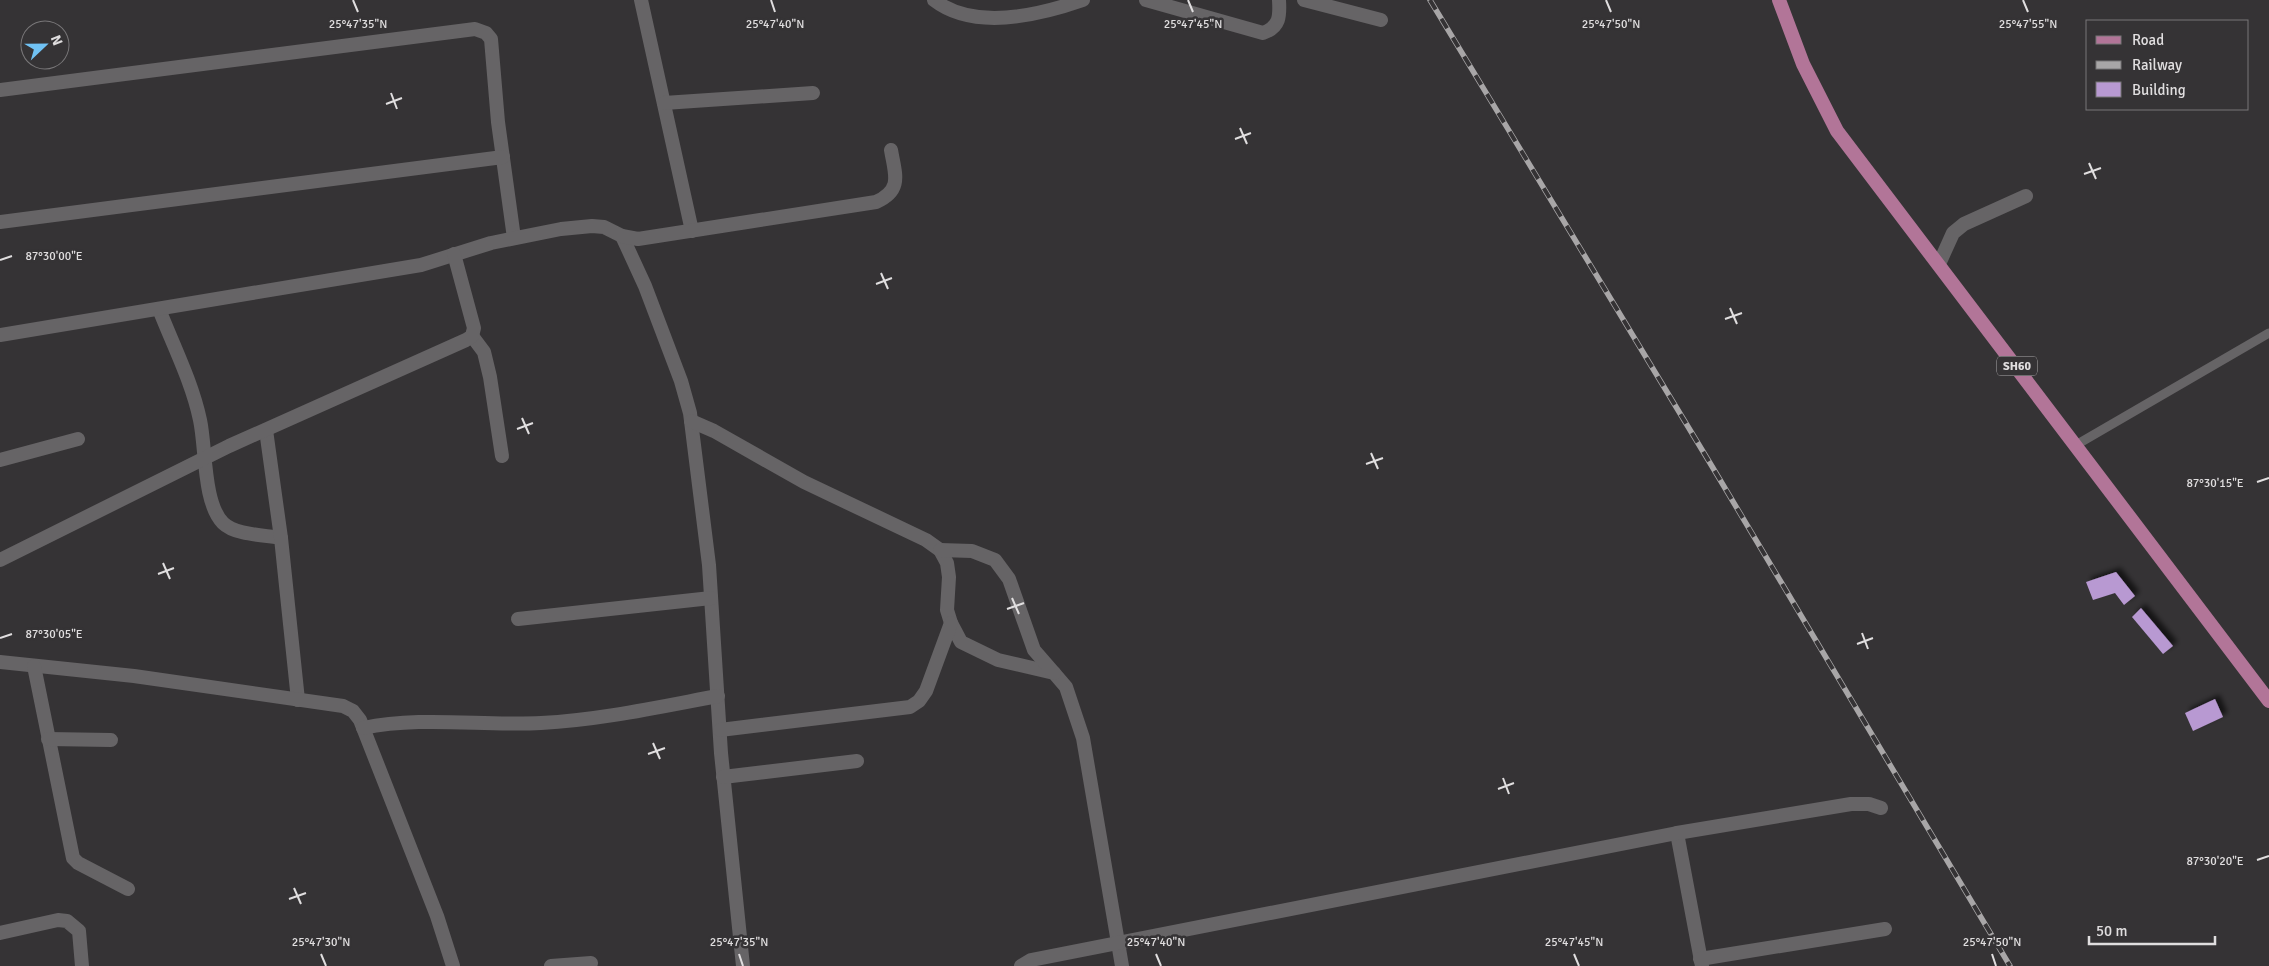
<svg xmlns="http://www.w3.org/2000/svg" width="2269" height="966" font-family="Signika,sans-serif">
<defs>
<filter id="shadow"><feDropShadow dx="4.5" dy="-4.5" stdDeviation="2.5" flood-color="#0009"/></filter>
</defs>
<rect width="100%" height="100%" fill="#353335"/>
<g fill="#b899d2" filter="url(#shadow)">
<polygon points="2116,572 2135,596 2124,605 2115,593 2093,600 2086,582"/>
<polygon points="2141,608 2173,646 2163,654 2132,617"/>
<polygon points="2215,699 2223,717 2193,731 2185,713"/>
</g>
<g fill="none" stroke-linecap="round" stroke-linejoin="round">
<polyline stroke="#666466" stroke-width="9" points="2076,445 2269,333"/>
<g stroke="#666466" stroke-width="14">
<polyline points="641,0 692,231"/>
<path d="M934 0C974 31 1040 15 1083 0"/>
<path d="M1146 0 1263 33C1280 27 1280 16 1279 0"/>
<polyline points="1304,0 1381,20"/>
<polyline points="0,90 475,29 486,33 491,39 498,122 514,238"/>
<polyline points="664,103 813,93"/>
<polyline points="0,222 503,157"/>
<polyline points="622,236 645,286 681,381 690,413 709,565 721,753 743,966"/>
<polyline points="1939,264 1953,233 1964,224 2026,196"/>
<path d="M159 309C173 345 192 382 200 420 206 447 203 503 223 523 235 535 264 535 281 538"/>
<path d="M0 335 421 265 491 243 561 229 592 226 604 227 622 236 638 239 876 202C903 190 895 174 891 150"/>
<polyline points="472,336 484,352 490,377 502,456"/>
<polyline points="691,421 714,431 804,482 926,540 940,550 947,563 949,577 947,610 951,623 961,642 998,660 1054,673 1066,687 1083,738 1122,966"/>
<polyline points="266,430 281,538 298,700"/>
<polyline points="0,460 78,439"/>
<polyline points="940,550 972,551 995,560 1009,579 1034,650 1054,673"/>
<polyline points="0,560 229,446 466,340 472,336 474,328 454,254"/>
<polyline points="518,619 711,598"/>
<polyline points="0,662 134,676 343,706 353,711 360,720 437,916 453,966"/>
<polyline points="34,666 73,858 78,863 128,889"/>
<path d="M363 728C422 716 481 726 541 723 600 720 659 707 718 696"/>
<polyline points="720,730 910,707 919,701 926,691 951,623"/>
<polyline points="48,739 111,740"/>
<polyline points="723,777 857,761"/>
<polyline points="1677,833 1702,966"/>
<polyline points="0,933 58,920 67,921 79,931 82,966"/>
<polyline points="1700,959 1885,929"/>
<polyline points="551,966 591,963"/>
<polyline points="1021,966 1031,960 1677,833 1851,804 1869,804 1881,808"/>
</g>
<polyline stroke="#b27598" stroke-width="14" points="1779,0 1803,64 1837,131 2269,701"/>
<defs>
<polyline id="rail" points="1430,0 1713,468 2010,966"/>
</defs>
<use href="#rail" stroke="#a8a6a7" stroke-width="5.5"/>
<use href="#rail" stroke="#353335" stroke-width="4" stroke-dasharray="11" stroke-linecap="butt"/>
</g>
<path fill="none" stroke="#e0dedf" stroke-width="2" d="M353 0 358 12M771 0 775 12M1188 0 1193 12M1606 0 1611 12M2023 0 2028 12M391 93 397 109M386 104 402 98M1240 128 1247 144M1235 139 1251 133M2089 163 2096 179M2084 174 2101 168M0 260 12 256M881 273 888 289M876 284 892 278M1730 308 1737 324M1725 319 1742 313M522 418 529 434M517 429 533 423M1371 453 1378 469M1366 464 1383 458M2257 482 2269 478M163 563 170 579M158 574 174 568M1012 598 1019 614M1007 609 1024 603M1862 633 1868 649M0 638 12 634M1857 644 1873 638M653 743 660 759M648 754 665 748M1503 778 1509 794M1498 789 1514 783M2257 860 2269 856M294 888 301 904M289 899 306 893M321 954 326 966M739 954 743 966M1156 954 1161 966M1574 954 1579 966M1992 954 1996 966"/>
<g text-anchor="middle" stroke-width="5" stroke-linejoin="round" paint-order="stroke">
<rect fill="#353335" stroke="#adabac" stroke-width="1" x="1997" y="356.5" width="40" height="19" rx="4"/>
<g font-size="12" font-weight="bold" fill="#e0dedf">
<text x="2017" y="370">SH60</text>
</g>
</g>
<g font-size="12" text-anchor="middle" fill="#e0dedf" stroke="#353335" stroke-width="5" stroke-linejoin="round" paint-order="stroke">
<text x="358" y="28">25°47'35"N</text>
<text x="775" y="28">25°47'40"N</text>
<text x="1193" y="28">25°47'45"N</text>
<text x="1611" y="28">25°47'50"N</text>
<text x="2028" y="28">25°47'55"N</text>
<text x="54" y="260">87°30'00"E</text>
<text x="2215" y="487">87°30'15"E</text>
<text x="54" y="638">87°30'05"E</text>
<text x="2215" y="865">87°30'20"E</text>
<text x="321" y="946">25°47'30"N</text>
<text x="739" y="946">25°47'35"N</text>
<text x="1156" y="946">25°47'40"N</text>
<text x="1574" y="946">25°47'45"N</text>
<text x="1992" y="946">25°47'50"N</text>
</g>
<rect x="2086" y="20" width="162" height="90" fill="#353335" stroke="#797779"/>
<rect x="2096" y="36" width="25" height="8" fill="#b27598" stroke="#797779"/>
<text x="2132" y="45" font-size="15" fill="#e0dedf">Road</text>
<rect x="2096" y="61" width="25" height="8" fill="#a8a6a7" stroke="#797779"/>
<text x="2132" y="70" font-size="15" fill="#e0dedf">Railway</text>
<rect x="2096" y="82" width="25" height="15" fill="#b899d2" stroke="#797779"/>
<text x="2132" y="95" font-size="15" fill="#e0dedf">Building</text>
<g transform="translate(45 45) rotate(68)"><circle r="24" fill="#353335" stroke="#797779"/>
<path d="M0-4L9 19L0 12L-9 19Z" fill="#70c2f4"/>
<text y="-8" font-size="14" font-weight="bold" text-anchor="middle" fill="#e0dedf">N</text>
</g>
<path d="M2089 936v8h126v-8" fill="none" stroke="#e0dedf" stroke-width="2.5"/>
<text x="2096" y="936" font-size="15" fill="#e0dedf" stroke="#353335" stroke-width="4" paint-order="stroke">50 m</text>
</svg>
